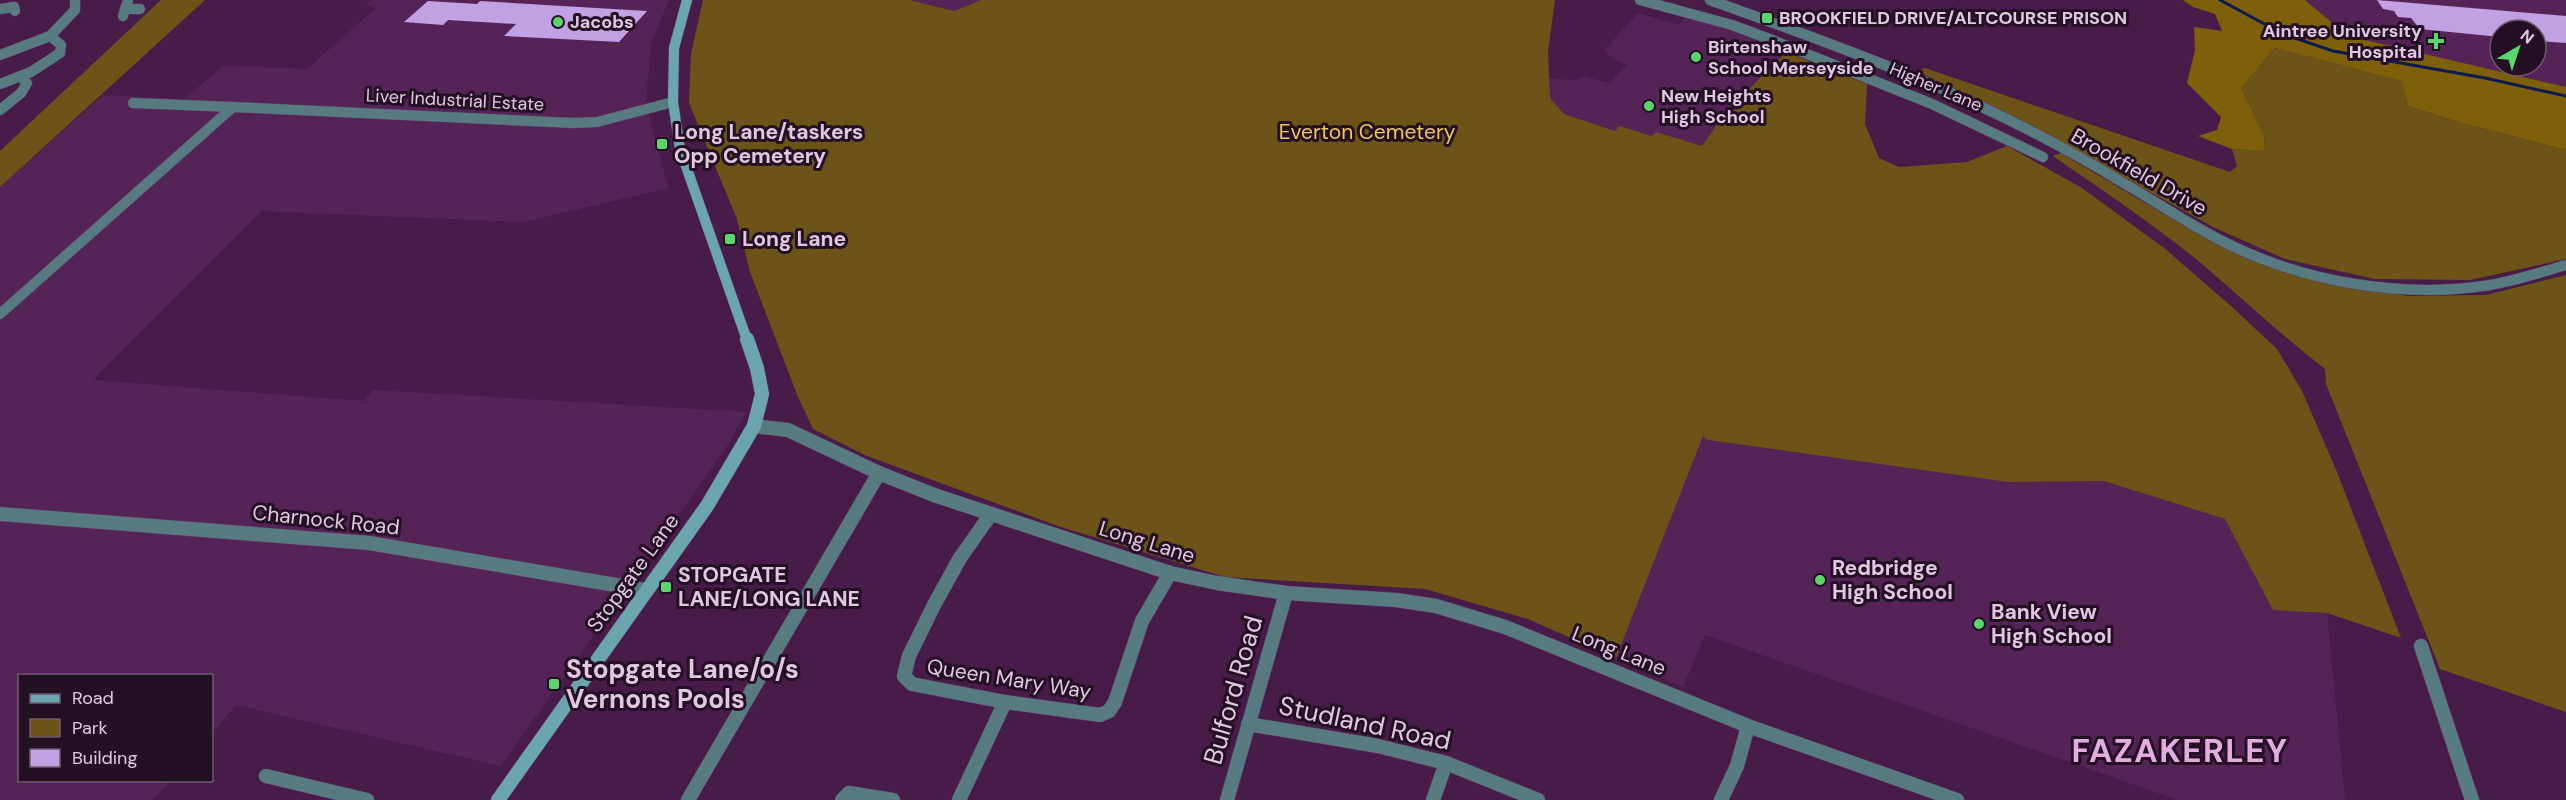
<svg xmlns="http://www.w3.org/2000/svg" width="2566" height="800" font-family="'DM Sans',sans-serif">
<rect width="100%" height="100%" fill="#471c48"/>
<g fill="#552456" fill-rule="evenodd">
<polygon points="370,0 669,0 651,44 646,102 668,188 524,222 262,211 93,380 364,401 373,390 746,412 730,442 501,766 236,705 212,733 212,676 20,676 20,780 170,781 153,800 0,800 0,187 103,95 184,99 223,66 307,69 376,8 366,6"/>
<polygon points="910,0 981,0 954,11"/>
<path d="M2305 0H2566V87L2348 36ZM2500 30H2536V66H2500Z"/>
<polygon points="1638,13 1679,25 1687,15 1788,49 1740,98 1741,108 1725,113 1702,146 1656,132 1652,136 1619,126 1615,131 1564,114 1550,98 1549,78 1570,80 1580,79 1583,76 1609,83 1627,65 1617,61 1605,52 1606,48"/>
<polygon points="1703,435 1708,440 2008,482 2104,481 2225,519 2273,609 2327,613 2345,800 2178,800 1705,635 1683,687 1616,658"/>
</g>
<g fill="#6c5418">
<polygon points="161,0 205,0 0,187 0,151"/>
<polygon points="703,0 910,0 954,11 981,0 1555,0 1548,52 1550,98 1564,114 1615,131 1619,126 1652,136 1656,132 1702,146 1725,113 1741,108 1740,98 1786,52 1867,84 1865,124 1879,158 1899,167 1967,162 2007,146 2082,188 2164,248 2231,306 2277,349 2302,391 2337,472 2401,638 2327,613 2273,610 2225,519 2104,481 2008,482 1708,440 1703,436 1616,658 1528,619 1425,589 1225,577 1058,526 867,456 813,429 798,397 750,272 737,219 689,103 691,54"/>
<polygon points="2275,48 2403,81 2408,106 2461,123 2566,150 2566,259 2470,280 2375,279 2285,259 2213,227 2078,152 1917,71 1925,68 2230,172 2237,166 2232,149 2265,151 2264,135 2241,88"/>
<path d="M2061 153 2184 226 2248 256 2315 278 2408 296 2486 295 2566 275V712L2440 669 2326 384 2325 369C2282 336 2243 299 2202 264 2155 225 2103 191 2053 156Z"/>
</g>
<polygon fill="#7e600a" points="2183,0 2305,0 2348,36 2566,87 2566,150 2461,123 2408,106 2402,81 2275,48 2241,88 2264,135 2265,151 2232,149 2198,136 2217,130 2221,117 2187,83 2195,50 2194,27 2222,31 2215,14 2193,7"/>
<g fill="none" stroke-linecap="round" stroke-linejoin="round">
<polyline stroke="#0b1a50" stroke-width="3" points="2220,0 2283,34 2333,51 2485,78 2566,96"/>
</g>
<g fill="#c1a0e3">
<polygon points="2377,0 2566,16 2566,43 2536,41 2536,30 2500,30 2500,37 2420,29 2411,18 2398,17 2394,11 2383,9"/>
<polygon points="428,1 477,4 480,1 647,11 619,42 504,36 516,24 448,20 443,25 404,22"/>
</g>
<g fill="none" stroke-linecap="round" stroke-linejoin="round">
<defs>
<g id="minor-far1">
<polyline points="1640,0 1732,25 1772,40 1932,104 2043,157"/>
<polyline points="0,9 14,7 15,11"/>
<polyline points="125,9 140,9"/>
<polyline points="123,16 128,0"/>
<polyline points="0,55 50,36 75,10 75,0"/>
<polyline points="0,84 31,72 60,53 61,45 50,36"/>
<polyline points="133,103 233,107"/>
<polyline points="0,110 21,93 27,83 21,77"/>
<polyline points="0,314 233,107 573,123 597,122 673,102"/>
</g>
<g id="minor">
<polyline points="0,514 369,543 645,590"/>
<polyline points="991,514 960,558 934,605 909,656 904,676 912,684 1005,702 1100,715 1109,711 1115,702 1142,621 1170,573"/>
<polyline points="2421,646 2472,800"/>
<polyline points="1248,724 1378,746 1446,763 1538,800"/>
<polyline points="266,776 367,800"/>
<polyline points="688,800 879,473"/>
<polyline points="842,800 849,793 893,800"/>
<polyline points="959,800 1005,702"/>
<polyline points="1227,800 1286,593"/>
<polyline points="1433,800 1446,763"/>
<polyline points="1721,800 1737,766 1748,726"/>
</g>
<path id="tertiary-far1" d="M1710 0C1813 37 1917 74 2015 123 2051 141 2086 160 2120 181 2155 201 2188 224 2224 242 2303 282 2402 299 2490 285 2516 281 2541 272 2566 265"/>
<polyline id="tertiary" points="754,426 788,430 879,473 934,495 1170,573 1217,583 1286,593 1396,600 1436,606 1505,627 1748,726 1957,800"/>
<polyline id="secondary-far1" points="687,0 674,48 673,102 680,149 747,340"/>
<polyline id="secondary" points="498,800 707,506 754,426 762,394 757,368 747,339"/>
</defs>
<use href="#minor-far1" stroke="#633b64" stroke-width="11"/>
<use href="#minor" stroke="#633b64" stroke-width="15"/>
<use href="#tertiary-far1" stroke="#633b64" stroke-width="11"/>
<use href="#tertiary" stroke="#633b64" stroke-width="15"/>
<use href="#secondary-far1" stroke="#633b64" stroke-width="11"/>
<use href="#secondary" stroke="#633b64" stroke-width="15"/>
<use href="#minor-far1" stroke="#577b80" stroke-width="10"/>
<use href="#minor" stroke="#577b80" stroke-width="14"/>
<use href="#tertiary-far1" stroke="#577b80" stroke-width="10"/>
<use href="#tertiary" stroke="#577b80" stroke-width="14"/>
<use href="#secondary-far1" stroke="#6ba6ae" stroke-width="10"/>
<use href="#secondary" stroke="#6ba6ae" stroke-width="14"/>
</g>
<g fill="#5bd56e" stroke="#231023" stroke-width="2">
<rect x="1761" y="12" width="12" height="12" rx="3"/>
<circle cx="558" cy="22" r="6"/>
<path d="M2433 32h6v6h6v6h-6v6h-6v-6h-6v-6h6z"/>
<circle cx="1696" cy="57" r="6"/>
<circle cx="1649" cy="106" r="6"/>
<rect x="656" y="138" width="12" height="12" rx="3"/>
<rect x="724" y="233" width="12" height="12" rx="3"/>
<circle cx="1820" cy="580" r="6"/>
<rect x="660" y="581" width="12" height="12" rx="3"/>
<circle cx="1979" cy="624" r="6"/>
<rect x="548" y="678" width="12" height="12" rx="3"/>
</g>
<g text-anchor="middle" stroke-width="6" stroke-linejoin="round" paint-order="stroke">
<g font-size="18" font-weight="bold" fill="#e2c7e1" stroke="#231023" text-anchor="start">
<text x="1779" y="24">BROOKFIELD DRIVE/ALTCOURSE PRISON</text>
<text x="570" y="28">Jacobs</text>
<text x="2422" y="37" text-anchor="end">Aintree University<tspan x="2422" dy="21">Hospital</tspan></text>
<text x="1708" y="53">Birtenshaw<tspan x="1708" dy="21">School Merseyside</tspan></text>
<text x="1661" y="102">New Heights<tspan x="1661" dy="21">High School</tspan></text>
</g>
<g font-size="18" fill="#e2c7e1" stroke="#231023">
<text transform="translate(1936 87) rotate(23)" y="6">Higher Lane</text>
<text transform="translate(455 100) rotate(3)" y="6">Liver Industrial Estate</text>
</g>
<g font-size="21" font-weight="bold" fill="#e2c7e1" stroke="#231023" text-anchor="start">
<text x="674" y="139">Long Lane/taskers<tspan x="674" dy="24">Opp Cemetery</tspan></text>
<text x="742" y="246">Long Lane</text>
<text x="1832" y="575">Redbridge<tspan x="1832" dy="24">High School</tspan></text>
<text x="678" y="582">STOPGATE<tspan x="678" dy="24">LANE/LONG LANE</tspan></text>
<text x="1991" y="619">Bank View<tspan x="1991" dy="24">High School</tspan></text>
</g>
<g font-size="21" fill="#f1c65f" stroke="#231023">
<text x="1367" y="139">Everton Cemetery</text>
</g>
<g font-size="21" fill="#e2c7e1" stroke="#231023">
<text transform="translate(2139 172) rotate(30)" y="7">Brookfield Drive</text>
<text transform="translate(326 520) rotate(6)" y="7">Charnock Road</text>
<text transform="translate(1147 542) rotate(17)" y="7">Long Lane</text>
<text transform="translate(633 573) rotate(-54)" y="7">Stopgate Lane</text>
<text transform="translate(1619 651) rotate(22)" y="7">Long Lane</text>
<text transform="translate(1009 679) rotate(9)" y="7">Queen Mary Way</text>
</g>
<g font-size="26" font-weight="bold" fill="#e2c7e1" stroke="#231023" text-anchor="start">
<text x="566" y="678">Stopgate Lane/o/s<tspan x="566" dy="30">Vernons Pools</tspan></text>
</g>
<g font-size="26" fill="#e2c7e1" stroke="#231023">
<text transform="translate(1233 690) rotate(-74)" y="9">Bulford Road</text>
<text transform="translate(1365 723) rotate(12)" y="9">Studland Road</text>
</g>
<g font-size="33" font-weight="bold" letter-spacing="1.5" fill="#e1ade1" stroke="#231023">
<text x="2180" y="762">FAZAKERLEY</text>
</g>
</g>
<rect x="18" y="674" width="195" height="108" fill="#231023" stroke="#6f596f" stroke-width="1.5"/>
<rect x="30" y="694" width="30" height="9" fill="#6ba6ae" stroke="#6f596f" stroke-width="1.5"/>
<text x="72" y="704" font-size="18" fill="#e2c7e1">Road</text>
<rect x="30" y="719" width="30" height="18" fill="#6c5418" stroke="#6f596f" stroke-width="1.5"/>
<text x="72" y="734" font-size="18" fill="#e2c7e1">Park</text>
<rect x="30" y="749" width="30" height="18" fill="#c1a0e3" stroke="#6f596f" stroke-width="1.5"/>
<text x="72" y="764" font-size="18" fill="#e2c7e1">Building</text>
<g transform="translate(2518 48) rotate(39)"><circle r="28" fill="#231023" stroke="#6f596f" stroke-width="1.5"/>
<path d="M0-4.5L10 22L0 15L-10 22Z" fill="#5bd56e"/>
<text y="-9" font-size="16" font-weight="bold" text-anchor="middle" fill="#e2c7e1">N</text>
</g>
</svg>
